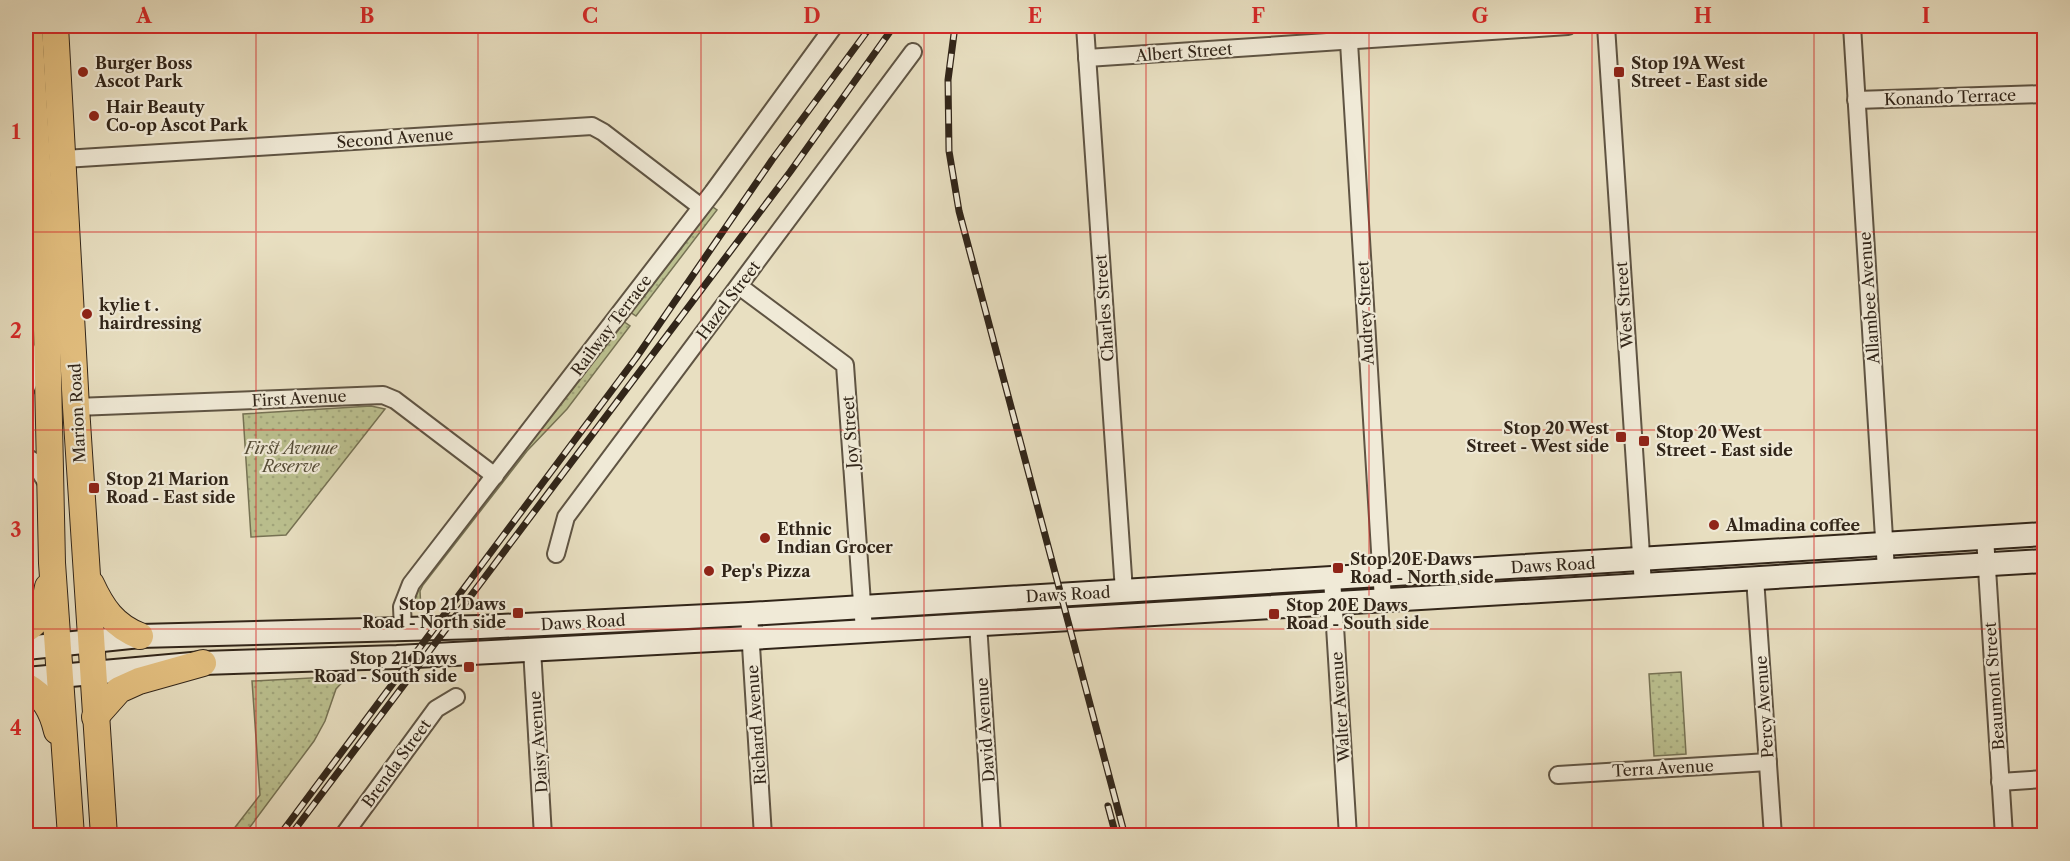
<svg xmlns="http://www.w3.org/2000/svg" width="2070" height="861" font-family="'Libre Caslon Text',serif">
<defs>
<pattern id="park-dots" width="8" height="8" patternUnits="userSpaceOnUse" patternTransform="scale(1.5)"><rect width="8" height="8" fill="#bbc08f"/><path d="M2 2h.1M6 6h.1" fill="none" stroke="#a1a57b" stroke-width="1.8" stroke-linecap="round"/></pattern>
</defs>
<rect width="100%" height="100%" fill="#e8dfc1"/>
<filter id="stains"><feTurbulence type="fractalNoise" baseFrequency=".00333" numOctaves="4"/><feColorMatrix values="0 0 0 0 .2 0 0 0 0 .09 0 0 0 0 .02 0 0 0 .5 -.17"/></filter>
<radialGradient id="worn" r=".72"><stop offset=".6" stop-color="#630" stop-opacity="0"/><stop offset="1" stop-color="#630" stop-opacity=".3"/></radialGradient>
<g fill="url(#park-dots)" stroke="#767254" stroke-width="1.5">
<polygon points="710,205 717,210 636,316 630,312"/>
<polygon points="623,321 630,326 567,409 527,451 423,585 420,591 421,610 411,610 413,592"/>
<polygon points="371,406 385,409 286,535 251,537 243,414"/>
<polygon points="1681,672 1686,754 1654,756 1649,674"/>
<polygon points="348,676 336,689 325,721 314,741 244,835 229,835 260,795 252,681"/>
</g>
<g fill="none" stroke-linecap="round" stroke-linejoin="round">
<defs>
<g id="minor">
<polyline points="1085,26 1124,591"/>
<polyline points="1348,26 1383,600"/>
<polyline points="1606,26 1643,585"/>
<polyline points="1852,26 1886,570"/>
<polyline points="1087,58 1568,26"/>
<polyline points="1856,100 2044,94"/>
<polyline points="64,159 592,126 603,132 701,207"/>
<polyline points="739,286 845,365 864,631"/>
<polyline points="26,389 43,346"/>
<polyline points="76,407 383,395 395,400 495,476"/>
<polyline points="26,457 33,461 48,485"/>
<polyline points="1985,537 2004,836"/>
<polyline points="556,554 566,517 913,52"/>
<polyline points="1332,578 1348,836"/>
<polyline points="1755,578 1773,836"/>
<polyline points="749,614 763,836"/>
<polyline points="978,624 992,836"/>
<polyline points="403,629 402,607 411,584 713,192 834,26"/>
<polyline points="532,649 543,836"/>
<polyline points="1558,775 1768,762"/>
<polyline points="2000,782 2044,779"/>
<polyline points="343,836 436,709 456,697"/>
</g>
<g id="secondary">
<polyline points="26,648 140,636 480,627 749,614 2044,534"/>
<polyline points="26,679 203,663 397,657 750,638 2044,561"/>
</g>
<g id="primary">
<polyline points="29,26 47,329 52,563 71,836"/>
<polyline points="55,26 76,407 104,836"/>
<path d="M91 584C102 608 114 626 140 636"/>
<path d="M26 629C43 619 44 606 48 587"/>
<path d="M26 686C44 696 52 710 57 731"/>
<polyline points="95,717 119,690 139,681 203,663"/>
</g>
</defs>
<use href="#minor" stroke="#5f5443" stroke-width="20"/>
<use href="#secondary" stroke="#312519" stroke-width="26"/>
<use href="#primary" stroke="#312519" stroke-width="28"/>
<use href="#minor" stroke="#f0ead7" stroke-width="16"/>
<use href="#secondary" stroke="#f0ead7" stroke-width="22"/>
<use href="#primary" stroke="#e4c080" stroke-width="26"/>
<defs>
<g id="rail">
<polyline points="955,26 948,80 949,151 959,211 1125,836"/>
<polyline points="1108,806 1116,836"/>
<polyline points="279,836 636,358 772,160 871,26"/>
<polyline points="290,836 790,172 894,26"/>
</g>
</defs>
<use href="#rail" stroke="#312519" stroke-width="7"/>
<use href="#rail" stroke="#f0ead7" stroke-width="4.5" stroke-dasharray="14" stroke-linecap="butt"/>
</g>
<path fill="none" stroke="#d62828" stroke-width="1.5" stroke-opacity="0.55" d="M256 26V836M478 26V836M701 26V836M924 26V836M1146 26V836M1369 26V836M1592 26V836M1814 26V836M26 232H2044M26 430H2044M26 629H2044"/>
<g fill="#8f2418" stroke="#f0ead7" stroke-width="2">
<circle cx="83" cy="72" r="6"/>
<rect x="1613" y="66" width="12" height="12" rx="3"/>
<circle cx="94" cy="116" r="6"/>
<circle cx="87" cy="314" r="6"/>
<rect x="1615" y="431" width="12" height="12" rx="3"/>
<rect x="1638" y="435" width="12" height="12" rx="3"/>
<rect x="88" y="482" width="12" height="12" rx="3"/>
<circle cx="1714" cy="525" r="6"/>
<circle cx="765" cy="538" r="6"/>
<rect x="1332" y="562" width="12" height="12" rx="3"/>
<circle cx="709" cy="571" r="6"/>
<rect x="512" y="607" width="12" height="12" rx="3"/>
<rect x="1268" y="608" width="12" height="12" rx="3"/>
<rect x="463" y="661" width="12" height="12" rx="3"/>
</g>
<g text-anchor="middle" stroke-width="4.5" stroke-linejoin="round" paint-order="stroke">
<g font-size="16" fill="#312519" stroke="#f0ead7">
<text transform="translate(1184 52) rotate(-4)" y="6">Albert Street</text>
<text transform="translate(1950 97) rotate(-2)" y="6">Konando Terrace</text>
<text transform="translate(395 138) rotate(-4)" y="6">Second Avenue</text>
<text transform="translate(1869 298) rotate(-94)" y="6">Allambee Avenue</text>
<text transform="translate(728 300) rotate(-53)" y="6">Hazel Street</text>
<text transform="translate(1624 305) rotate(-94)" y="6">West Street</text>
<text transform="translate(1104 308) rotate(-94)" y="6">Charles Street</text>
<text transform="translate(1365 313) rotate(-93)" y="6">Audrey Street</text>
<text transform="translate(611 325) rotate(-53)" y="6">Railway Terrace</text>
<text transform="translate(299 398) rotate(-3)" y="6">First Avenue</text>
<text transform="translate(77 413) rotate(-93)" y="6">Marion Road</text>
<text transform="translate(850 432) rotate(-94)" y="6">Joy Street</text>
<text transform="translate(1553 565) rotate(-3)" y="6">Daws Road</text>
<text transform="translate(1068 594) rotate(-3)" y="6">Daws Road</text>
<text transform="translate(583 622) rotate(-3)" y="6">Daws Road</text>
<text transform="translate(1994 686) rotate(-94)" y="6">Beaumont Street</text>
<text transform="translate(1340 707) rotate(-94)" y="6">Walter Avenue</text>
<text transform="translate(1764 707) rotate(-94)" y="6">Percy Avenue</text>
<text transform="translate(756 725) rotate(-94)" y="6">Richard Avenue</text>
<text transform="translate(985 730) rotate(-94)" y="6">David Avenue</text>
<text transform="translate(538 742) rotate(-94)" y="6">Daisy Avenue</text>
<text transform="translate(396 763) rotate(-54)" y="6">Brenda Street</text>
<text transform="translate(1663 768) rotate(-3)" y="6">Terra Avenue</text>
</g>
<g font-size="16" font-weight="bold" fill="#312519" stroke="#f0ead7" text-anchor="start">
<text x="95" y="69">Burger Boss<tspan x="95" dy="18">Ascot Park</tspan></text>
<text x="1631" y="69">Stop 19A West<tspan x="1631" dy="18">Street - East side</tspan></text>
<text x="106" y="113">Hair Beauty<tspan x="106" dy="18">Co-op Ascot Park</tspan></text>
<text x="99" y="311">kylie t .<tspan x="99" dy="18">hairdressing</tspan></text>
<text x="1609" y="434" text-anchor="end">Stop 20 West<tspan x="1609" dy="18">Street - West side</tspan></text>
<text x="1656" y="438">Stop 20 West<tspan x="1656" dy="18">Street - East side</tspan></text>
<text x="106" y="485">Stop 21 Marion<tspan x="106" dy="18">Road - East side</tspan></text>
<text x="1726" y="531">Almadina coffee</text>
<text x="777" y="535">Ethnic<tspan x="777" dy="18">Indian Grocer</tspan></text>
<text x="1350" y="565">Stop 20E Daws<tspan x="1350" dy="18">Road - North side</tspan></text>
<text x="721" y="577">Pep's Pizza</text>
<text x="506" y="610" text-anchor="end">Stop 21 Daws<tspan x="506" dy="18">Road - North side</tspan></text>
<text x="1286" y="611">Stop 20E Daws<tspan x="1286" dy="18">Road - South side</tspan></text>
<text x="457" y="664" text-anchor="end">Stop 21 Daws<tspan x="457" dy="18">Road - South side</tspan></text>
</g>
<g font-size="16" font-style="italic" fill="#544c36" stroke="#f0ead7">
<text x="291" y="454">First Avenue<tspan x="291" dy="18">Reserve</tspan></text>
</g>
</g>
<rect width="2070" height="861" fill="none" stroke="#e8dfc1" stroke-width="66"/>
<rect x="33" y="33" width="2004" height="795" fill="none" stroke="#d62828" stroke-width="2"/>
<g font-size="20" text-anchor="middle" font-weight="bold" fill="#d62828">
<text x="144" y="23">A</text>
<text x="367" y="23">B</text>
<text x="590" y="23">C</text>
<text x="812" y="23">D</text>
<text x="1035" y="23">E</text>
<text x="1258" y="23">F</text>
<text x="1480" y="23">G</text>
<text x="1703" y="23">H</text>
<text x="1926" y="23">I</text>
<text x="16" y="139">1</text>
<text x="16" y="338">2</text>
<text x="16" y="537">3</text>
<text x="16" y="735">4</text>
</g>
<rect width="100%" height="100%" filter="url(#stains)"/>
<rect width="100%" height="100%" fill="url(#worn)"/>
</svg>
